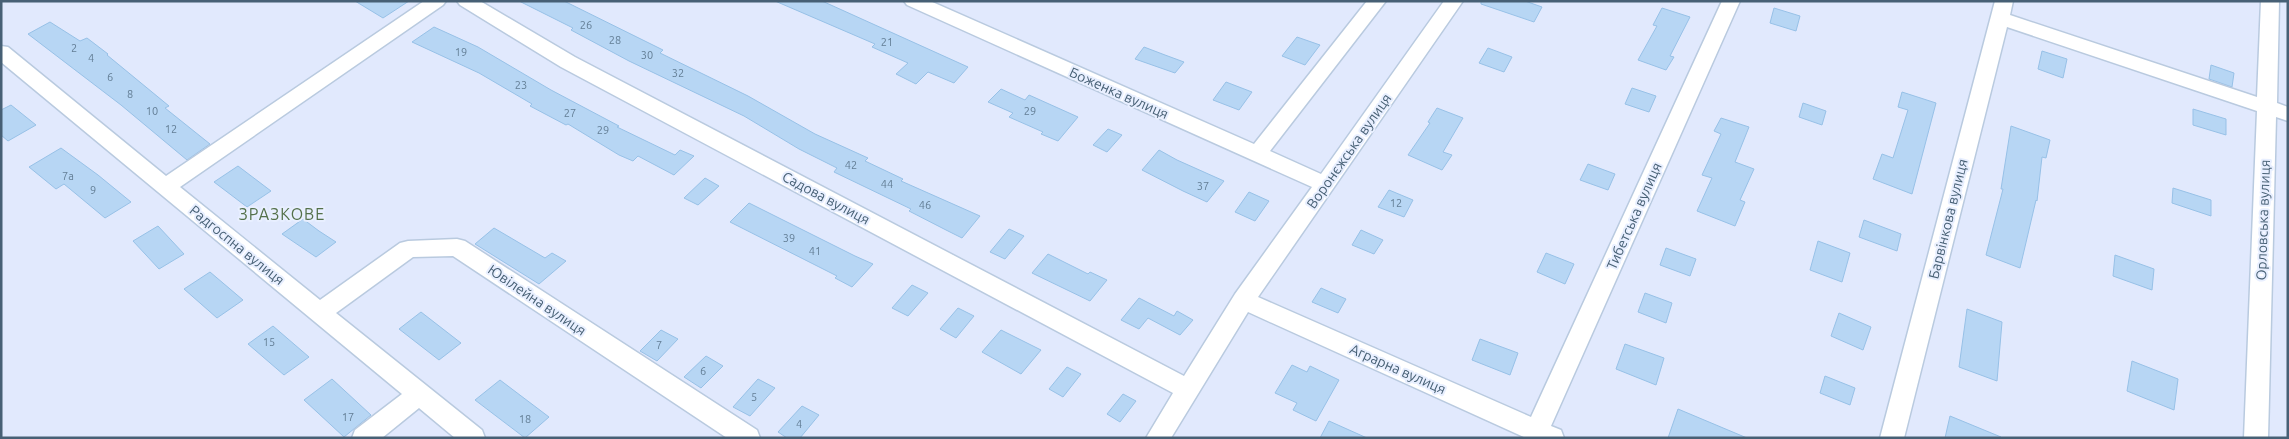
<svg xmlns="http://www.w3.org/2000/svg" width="2289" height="439" font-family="Ubuntu,sans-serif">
<rect width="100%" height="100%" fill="#e1e9fd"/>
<g fill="#b7d6f4" stroke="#97c1e7">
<polygon points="355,1 409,1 383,18"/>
<polygon points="519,1 564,1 663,50 660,53 748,96 815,134 868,158 865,161 903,179 901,181 980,216 962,238 946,230 909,211 911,209 834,172 837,168 799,149 744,116 629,61 571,30 573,28"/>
<polygon points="775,1 822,1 968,67 954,83 928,72 916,84 896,74 908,63 872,47 875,44"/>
<polygon points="1481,1 1525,1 1542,7 1534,22 1481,4"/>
<polygon points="1662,8 1690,17 1670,56 1674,57 1666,70 1638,60 1657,26 1653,25"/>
<polygon points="1774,8 1800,16 1796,31 1770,23"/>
<polygon points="50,22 80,41 87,38 108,54 107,55 169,106 165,108 210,144 187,160 121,105 28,34"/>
<polygon points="434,27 478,47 551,90 619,126 617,127 675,155 680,150 694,156 674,175 638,156 633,161 619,155 568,124 566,125 530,106 532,104 479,73 412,42"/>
<polygon points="1297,37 1320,45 1305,65 1282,56"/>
<polygon points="1144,47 1165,55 1184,62 1175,73 1135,59"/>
<polygon points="1488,48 1512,57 1504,72 1479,63"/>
<polygon points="2042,51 2067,59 2063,78 2038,69"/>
<polygon points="2211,65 2234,73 2232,87 2209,79"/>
<polygon points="1226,82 1252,92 1239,110 1213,100"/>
<polygon points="1632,88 1656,96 1649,112 1625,104"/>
<polygon points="1001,89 1025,100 1029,95 1078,117 1058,141 1041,134 1043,132 1009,117 1013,113 988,102"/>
<polygon points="1902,92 1936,103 1912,194 1873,179 1882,154 1893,158 1908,110 1898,107"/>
<polygon points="1803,103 1826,111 1822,125 1799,117"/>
<polygon points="11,105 36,125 8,141 1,135 1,110"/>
<polygon points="1437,108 1463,118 1443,152 1452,155 1442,170 1408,155 1430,123 1428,122"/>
<polygon points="2193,109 2226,119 2226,135 2193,125"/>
<polygon points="1721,118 1749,127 1735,162 1754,169 1740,200 1745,202 1735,226 1697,211 1712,178 1702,175 1721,134 1714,131"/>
<polygon points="2011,126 2050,140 2046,158 2042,157 2037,201 2036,200 2020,268 1986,255 2003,189 2001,189"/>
<polygon points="1108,129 1122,135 1107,152 1093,145"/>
<polygon points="61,148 98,175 131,202 105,218 64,184 56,189 29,167"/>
<polygon points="1159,150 1177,160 1224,181 1207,202 1183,191 1142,170"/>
<polygon points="1588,164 1615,174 1608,190 1580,180"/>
<polygon points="238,166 271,191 247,207 214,182"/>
<polygon points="705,178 719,186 698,205 684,198"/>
<polygon points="2173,188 2211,200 2211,216 2172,203"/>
<polygon points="1389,190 1413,200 1404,217 1378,207"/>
<polygon points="1249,192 1269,201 1255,221 1235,212"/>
<polygon points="749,203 855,256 873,264 852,287 835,278 837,276 730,222"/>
<polygon points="303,219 319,231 336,242 316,257 282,234"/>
<polygon points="1864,220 1901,234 1897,251 1859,237"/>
<polygon points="158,226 184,254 159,269 133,241"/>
<polygon points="494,228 545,258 552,253 566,261 539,284 475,244"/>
<polygon points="1009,229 1024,236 1005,259 990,252"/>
<polygon points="1361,230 1383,240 1374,254 1352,245"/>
<polygon points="1818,241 1850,253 1842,282 1810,270"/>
<polygon points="1666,248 1696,259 1690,276 1660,265"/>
<polygon points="1546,253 1574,264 1565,284 1537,272"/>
<polygon points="1048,254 1088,274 1090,272 1107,280 1090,301 1032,273"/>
<polygon points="2115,255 2154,269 2152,290 2113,276"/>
<polygon points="210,272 243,300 217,318 184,289"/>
<polygon points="912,285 928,293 908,316 892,308"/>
<polygon points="1321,288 1346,299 1338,313 1312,302"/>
<polygon points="1645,293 1672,303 1666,323 1638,312"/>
<polygon points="1139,298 1174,316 1177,311 1193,320 1180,335 1148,318 1139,329 1121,320"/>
<polygon points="958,308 974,316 956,338 940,329"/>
<polygon points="1967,309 2002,322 1997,381 1959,367"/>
<polygon points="421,312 461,343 439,360 399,329"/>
<polygon points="1839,313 1871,327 1863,350 1831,336"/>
<polygon points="273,326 309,357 284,375 248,344"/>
<polygon points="661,330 678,339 657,361 640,351"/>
<polygon points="1001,330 1041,350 1021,374 982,352"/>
<polygon points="1480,339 1518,353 1510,375 1472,360"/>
<polygon points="1625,344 1664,358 1656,385 1616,369"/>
<polygon points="706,356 723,366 701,388 684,377"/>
<polygon points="2132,361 2178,379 2174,410 2127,391"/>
<polygon points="1292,365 1307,372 1310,366 1339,380 1316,421 1293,410 1297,403 1275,393"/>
<polygon points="1067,367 1081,374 1063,397 1049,389"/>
<polygon points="1825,376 1855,388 1850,405 1820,393"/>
<polygon points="332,379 371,415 344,437 304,400"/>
<polygon points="758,379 775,388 750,416 733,407"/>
<polygon points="500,380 549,417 525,438 475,400"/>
<polygon points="1123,394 1136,401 1120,422 1107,414"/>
<polygon points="802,406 819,415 800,438 787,438 778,432"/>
<polygon points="1678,409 1747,438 1668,438"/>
<polygon points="1950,416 2001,437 2001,438 1945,438"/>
<polygon points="1329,421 1367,438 1320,438"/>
</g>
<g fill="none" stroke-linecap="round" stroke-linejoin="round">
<defs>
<g id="street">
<polygon points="424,1 446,1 443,5 180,187 320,300 400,243 408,241 457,239 465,241 757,430 760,438 727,438 453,256 413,257 336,313 482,430 485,438 455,438 419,408 382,438 352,438 355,430 402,394 1,62 1,46 8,47 166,176"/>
<polygon points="457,1 480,1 575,57 1184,376 1235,294 1312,187 907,5 904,1 930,1 1254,144 1367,1 1386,1 1270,151 1321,174 1444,1 1463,1 1258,297 1531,417 1722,1 1740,1 1551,426 1561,430 1564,438 1526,438 1248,312 1171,438 1146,438 1173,393 561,67 460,5"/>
<polygon points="1995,1 2013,1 2010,15 2257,97 2261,1 2279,1 2277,103 2288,107 2288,121 2276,117 2268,438 2244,438 2257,111 2007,27 1904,438 1880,438"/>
</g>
</defs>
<use href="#street" stroke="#b9cadf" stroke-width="3"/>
<use href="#street" fill="#fff" fill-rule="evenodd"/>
</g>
<g text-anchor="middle" stroke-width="4" stroke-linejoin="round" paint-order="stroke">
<g font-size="11" fill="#637e95">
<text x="586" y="29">26</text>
<text x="615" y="44">28</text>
<text x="887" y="46">21</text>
<text x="74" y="52">2</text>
<text x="461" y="56">19</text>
<text x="647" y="59">30</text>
<text x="91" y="62">4</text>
<text x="678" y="77">32</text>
<text x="110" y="81">6</text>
<text x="521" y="89">23</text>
<text x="130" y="98">8</text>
<text x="152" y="115">10</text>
<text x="1030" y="115">29</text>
<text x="570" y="117">27</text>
<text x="171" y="133">12</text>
<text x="603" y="134">29</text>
<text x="851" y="169">42</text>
<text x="68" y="180">7а</text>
<text x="887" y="188">44</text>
<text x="1203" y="190">37</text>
<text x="93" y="194">9</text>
<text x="1396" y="207">12</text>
<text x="925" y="209">46</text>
<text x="789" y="242">39</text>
<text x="815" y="255">41</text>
<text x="269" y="346">15</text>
<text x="659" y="349">7</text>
<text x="703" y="375">6</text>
<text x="754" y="401">5</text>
<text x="348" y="421">17</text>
<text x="525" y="423">18</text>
<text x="799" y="428">4</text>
</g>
<g font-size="14" fill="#476075" stroke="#e8efff">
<text transform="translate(1119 93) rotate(24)" y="5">Боженка вулиця</text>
<text transform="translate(1349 151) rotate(-55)" y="5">Воронєжська вулиця</text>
<text transform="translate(826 198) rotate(28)" y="5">Садова вулиця</text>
<text transform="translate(1634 216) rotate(-66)" y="5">Тибетська вулиця</text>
<text transform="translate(1948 219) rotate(-76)" y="5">Барвінкова вулиця</text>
<text transform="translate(2263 220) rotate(-88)" y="5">Орловська вулиця</text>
<text transform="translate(237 245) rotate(39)" y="5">Радгоспна вулиця</text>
<text transform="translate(537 300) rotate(34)" y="5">Ювілейна вулиця</text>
<text transform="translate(1398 369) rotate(24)" y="5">Аграрна вулиця</text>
</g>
<g font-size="16" letter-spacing="1" fill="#53704a" stroke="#e8efff">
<text x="282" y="220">ЗРАЗКОВЕ</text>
</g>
</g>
<rect width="2289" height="439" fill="none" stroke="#476075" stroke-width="5"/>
</svg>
